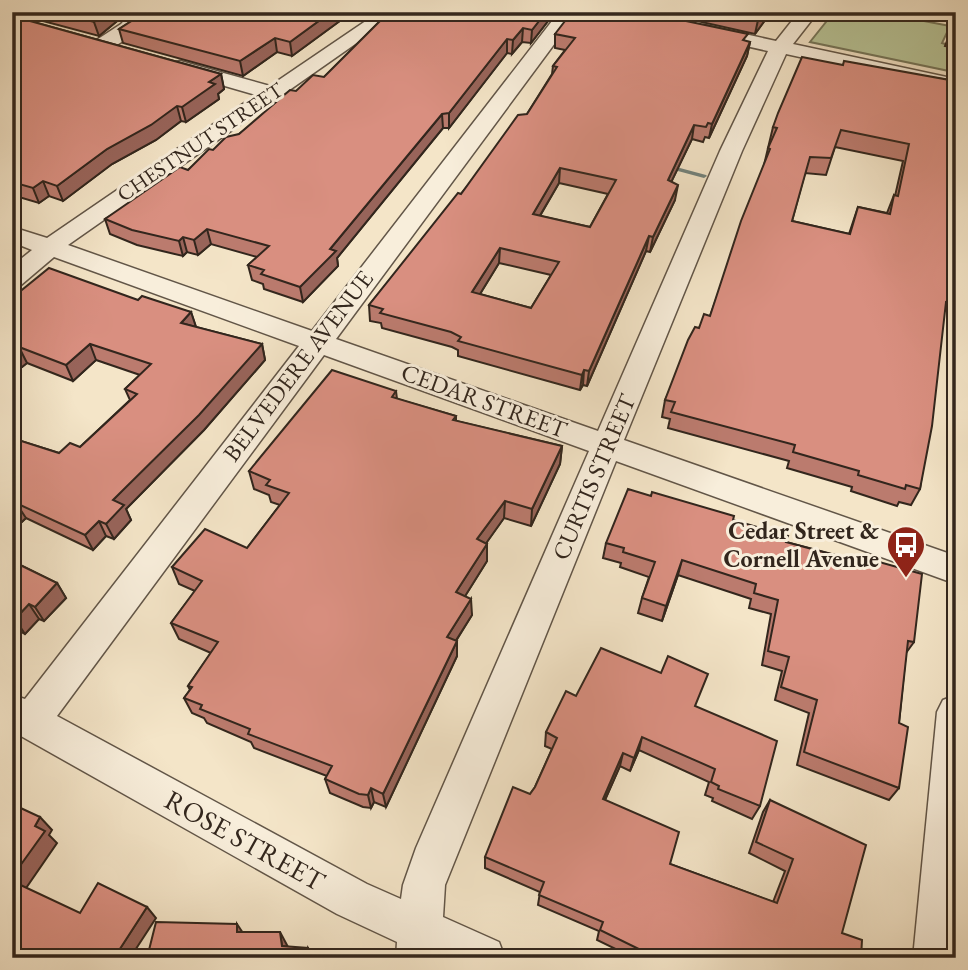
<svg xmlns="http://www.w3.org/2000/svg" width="968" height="970" font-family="'EB Garamond',serif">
<rect width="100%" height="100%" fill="#f4e5c8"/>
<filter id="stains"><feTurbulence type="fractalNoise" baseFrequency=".00286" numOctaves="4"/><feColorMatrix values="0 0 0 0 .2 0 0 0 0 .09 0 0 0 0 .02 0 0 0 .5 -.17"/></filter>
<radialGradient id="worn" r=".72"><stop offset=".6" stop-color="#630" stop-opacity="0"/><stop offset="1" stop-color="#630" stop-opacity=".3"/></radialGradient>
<polygon fill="#b8c598" stroke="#75765a" stroke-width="2" points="834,12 877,12 950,26 942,43 956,47 949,71 810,42"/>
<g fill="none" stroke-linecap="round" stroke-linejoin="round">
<polygon fill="#72827b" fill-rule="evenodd" points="665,164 706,175 707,176 704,178 663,167 663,165"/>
<defs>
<g id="minor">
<path d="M132 12H151C140 28 116 54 95 49L92 45 95 41 121 24Z"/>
<path d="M379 12H401L68 245 312 331 559 12H578L336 339 598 431 720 151 768 51 697 35 695 31 697 27 704 25 776 41 799 12H818L793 44 956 79V91L786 54 742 151 624 440 956 556V584L616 461 445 885 443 917 499 942 505 958H396L397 942 337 914 12 731V695L25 699 299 346 54 257 21 285 12 287V266L32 250 12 242V227L47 238 256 95 173 71 170 67 173 63 180 61 270 86ZM324 355 589 451 416 848 403 885 401 899 367 884 57 716Z"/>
<polygon points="956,695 956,958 913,958 937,712 943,700"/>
</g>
</defs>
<use href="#minor" stroke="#625648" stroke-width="3"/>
<use href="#minor" fill="#f8eedb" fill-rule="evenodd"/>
</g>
<g fill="#bb7b6e" stroke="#32261d" stroke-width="2" fill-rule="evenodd">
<polygon points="12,12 128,12 99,36 13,13 12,16 221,74 224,89 218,94 219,99 186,122 181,121 156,140 112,164 63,201 49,196 39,203 12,195"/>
<polygon points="139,12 352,12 292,56 277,52 243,76 123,43 119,29 133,20"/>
<polygon points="389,12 555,12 531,43 522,42 512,54 507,53 449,128 443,128 337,258 338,266 303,302 264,289 263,284 252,280 248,265 257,257 211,244 198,255 187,252 183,256 137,245 110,234 105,219 188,170 213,150 239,134 296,91 324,77"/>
<polygon points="657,12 771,12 755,34"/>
<polygon points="956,19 956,48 945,46"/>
<path d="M555 34 750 42 747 56 709 138 705 137 703 142 692 139 671 182 675 200 650 252 646 251 587 386 583 385 580 390 458 356V350L452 347 382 328 381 323 370 321 369 305 527 114 552 74 553 66 565 50 555 48ZM559 183 608 194 590 227 540 216ZM499 263 551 275 531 308 480 294Z"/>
<path d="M843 65 950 80 956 66V271L953 278 949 303 944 312 920 489 911 505 899 502 897 506 851 491 852 487 787 468 789 461 668 428 670 419 662 417 665 400 699 328 710 316 764 165 773 127ZM835 147 903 161 895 196 894 195 887 213 858 207 849 234 792 221 805 173 826 175Z"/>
<polygon points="12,298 138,300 191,312 196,327 262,344 265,360 204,430 126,509 131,520 114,539 106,536 93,550 26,518 12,531 12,438 59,453 80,447 130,400 125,389 140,375 96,360 73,381 27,363 12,375"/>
<polygon points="396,391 397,399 456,416 456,421 562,446 560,464 531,526 504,518 486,543 487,544 487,561 465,596 472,615 456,641 457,656 386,807 374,802 371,808 363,807 330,793 325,779 327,776 254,748 251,742 207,723 204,718 192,713 184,698 190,690 188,686 211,653 179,639 171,623 195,591 179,584 172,567 247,548 280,505 271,502 269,495 254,489 249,471"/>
<polygon points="733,520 786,542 862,562 865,558 914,642 906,653 899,723 899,788 889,800 797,765 809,713 775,700 782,671 762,665 771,614 749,608 751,599 678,575 662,621 638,613 642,598 649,577 620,567 621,563 603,558 606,543"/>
<polygon points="12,561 57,583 66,598 44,621 39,619 25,634 12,627"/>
<polygon points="576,696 696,707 760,806 752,819 712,801 713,798 705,795 709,782 639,750 630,771 620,766 605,800 670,864 773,902 785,871 749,853 763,812 770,800 842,933 861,958 634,958 597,940 599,931 538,905 540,892 485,868 485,857 535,787 552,749 545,746 546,732"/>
</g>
<g fill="#98645a" stroke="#32261d" stroke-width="2">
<polygon points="106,12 128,12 99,36 94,22"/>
<polygon points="331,12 352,12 292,56 290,42"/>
<polygon points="546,12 555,12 531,43 532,30"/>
<polygon points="763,12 771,12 755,34 758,20"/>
<polygon points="523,28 522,42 512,54 513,40"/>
<polygon points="275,38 277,52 243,76 240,61"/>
<polygon points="507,39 507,53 449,128 449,113"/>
<polygon points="750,42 747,56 709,138 712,124"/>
<polygon points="221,74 224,89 218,94 219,99 186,122 182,107 209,82"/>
<polygon points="177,106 181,121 156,140 112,164 63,201 57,186 107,149"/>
<polygon points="442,114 443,128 337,258 338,266 303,302 300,287 330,249"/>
<polygon points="694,125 692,139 665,195 668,180"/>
<polygon points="560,168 559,183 532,229 533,214"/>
<polygon points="43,181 49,196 39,203 33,188"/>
<polygon points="678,185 675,200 650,252 653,237"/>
<polygon points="207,229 211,244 198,255 194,240"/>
<polygon points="649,236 646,251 587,386 589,371"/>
<polygon points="183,237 187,252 183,256 179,241"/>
<polygon points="500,248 499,263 472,307 472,292"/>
<polygon points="191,312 196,327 181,323"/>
<polygon points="90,344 96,360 73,381 66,365"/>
<polygon points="262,344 265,360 204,430 126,509 131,520 114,539 106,524 113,500"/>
<polygon points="19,347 27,363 12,375 12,352"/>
<polygon points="584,370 583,385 580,390 582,375"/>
<polygon points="562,446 560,464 531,526 532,509"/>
<polygon points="505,501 504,518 477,556 477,539"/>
<polygon points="16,503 26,518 12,531 12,507"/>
<polygon points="99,521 106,536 93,550 85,535"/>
<polygon points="487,544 487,561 457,609 456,592"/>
<polygon points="682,560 678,575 662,621 666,606"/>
<polygon points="57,583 66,598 44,621 35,607"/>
<polygon points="471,599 472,615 448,653 447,637"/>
<polygon points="29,604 39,619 25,634 15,619"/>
<polygon points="457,641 457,656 386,807 383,794"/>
<polygon points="642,737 639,750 630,771 634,758"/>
<polygon points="623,753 620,766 600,811 603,799"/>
<polygon points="371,788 374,802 371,808 368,795"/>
<polygon points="40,817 52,830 49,835 57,843 24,891 12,881 12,877 35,826"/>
<polygon points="147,907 156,918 130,958 114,958"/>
<polygon points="237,924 247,939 237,932"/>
<polygon points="280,932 288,947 282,946"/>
<polygon points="308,948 314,958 307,958"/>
</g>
<g fill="#d98f80" stroke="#32261d" stroke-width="2" fill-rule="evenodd">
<polygon points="57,12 106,12 94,22"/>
<polygon points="139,12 331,12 290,42 275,38 240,61 119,29 133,20"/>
<polygon points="389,12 546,12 532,30 523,28 513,40 507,39 449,113 442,114 330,249 336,251 300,287 261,274 264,270 248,265 269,246 207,229 194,240 183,237 179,241 132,230 105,219 180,167 188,170 209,149 213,150 226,137 239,134 290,90 296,91 313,75 324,77"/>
<path d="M572 12H643L748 34 743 40 750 42 712 124 708 123 706 127 694 125 668 180 678 185 653 237 649 236 589 371 584 370 582 375 458 341 461 337 451 332 380 313 383 309 369 305 458 193 461 194 518 115 527 114 557 67 553 66 575 38 555 34ZM560 168 616 180 590 227 533 214ZM500 248 559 262 531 308 472 292Z"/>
<polygon points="722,12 763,12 758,20"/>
<polygon points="12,16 221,74 209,82 215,84 182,107 177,106 151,125 107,149 57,186 43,181 33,188 12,182"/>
<polygon points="956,19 956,32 951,31"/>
<path d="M802 57 843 65 844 61 950 80 952 75 956 76V268H954L949 303 946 302 932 426 920 489 906 485 905 489 858 475 859 471 793 452 795 445 671 412 675 402 665 400 688 340 695 327 699 328 704 314 710 316 741 221 770 149 768 148 777 128 773 127 778 113ZM841 130 909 144 898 196 894 195 890 214 858 207 850 234 792 221 810 157 831 158Z"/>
<polygon points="49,268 138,300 142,296 191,312 181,323 262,344 199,415 113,500 124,505 106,524 99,521 85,535 16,503 12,507 12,438 59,453 70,443 80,447 137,394 125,389 151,364 90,344 66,365 19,347 12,352 12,298"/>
<polygon points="332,370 396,391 392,397 456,416 453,420 562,446 532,509 505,501 477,539 487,544 456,592 471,599 447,637 457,641 383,794 371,788 368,795 359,794 325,779 332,766 248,734 250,729 200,709 202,705 184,698 192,687 188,686 218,642 171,623 202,581 172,567 205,529 247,548 289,493 266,485 270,480 249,471"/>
<polygon points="628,489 651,496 652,492 734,516 733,520 788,536 786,542 864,563 865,558 922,574 914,642 908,641 899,723 908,727 899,788 804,752 817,700 781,687 789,657 768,651 778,600 754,593 756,584 682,560 666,606 642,598 655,562 623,552 624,548 606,543"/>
<polygon points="12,561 57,583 35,607 29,604 15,619 12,618"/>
<polygon points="601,648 661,673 668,656 708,674 695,706 777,741 760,806 718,789 719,786 711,782 715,769 642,737 634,758 623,753 603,799 679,832 670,864 777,903 793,859 756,842 770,800 866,845 842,933 862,940 861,958 700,958 693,955 693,958 677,958 657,951 655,957 600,930 603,922 539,895 544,882 485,857 513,787 530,794 535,787 557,738 546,732 566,691 576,696"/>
<polygon points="12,804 40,817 35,826 45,831 12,877"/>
<polygon points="12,881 80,913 98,883 147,907 114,958 12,958"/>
<polygon points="156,922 237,924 237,932 280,932 282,946 308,948 307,958 147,958"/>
</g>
<defs>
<symbol id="bus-pin" viewBox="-11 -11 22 30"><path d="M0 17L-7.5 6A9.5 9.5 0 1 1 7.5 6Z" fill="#8f2418" stroke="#f8eedb"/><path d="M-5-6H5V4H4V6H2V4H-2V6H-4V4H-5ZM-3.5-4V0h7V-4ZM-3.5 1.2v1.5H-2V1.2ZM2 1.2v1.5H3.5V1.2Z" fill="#fff"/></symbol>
</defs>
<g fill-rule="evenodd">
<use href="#bus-pin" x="884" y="523" width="44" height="60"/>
</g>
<g text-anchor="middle" stroke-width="6" stroke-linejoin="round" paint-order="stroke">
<g font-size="21" fill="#32261d" stroke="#f8eedb">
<text transform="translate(200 142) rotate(-34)" y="7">CHESTNUT STREET</text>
</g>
<g font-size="24" fill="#32261d" stroke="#f8eedb">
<text transform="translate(298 366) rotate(-53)" y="8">BELVEDERE AVENUE</text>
<text transform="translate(484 401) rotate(20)" y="8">CEDAR STREET</text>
<text transform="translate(594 477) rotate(-67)" y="8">CURTIS STREET</text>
</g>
<g font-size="24" font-weight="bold" fill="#32261d" stroke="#f8eedb" text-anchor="end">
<text x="879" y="539">Cedar Street &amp;<tspan x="879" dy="28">Cornell Avenue</tspan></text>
</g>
<g font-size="28" fill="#32261d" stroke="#f8eedb">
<text transform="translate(245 840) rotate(29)" y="10">ROSE STREET</text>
</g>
</g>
<rect width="968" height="970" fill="none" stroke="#f4e5c8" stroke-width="42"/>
<rect x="14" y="14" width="940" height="942" fill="none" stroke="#32261d" stroke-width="3.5"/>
<rect x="21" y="21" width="926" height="928" fill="none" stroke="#32261d" stroke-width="2"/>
<rect width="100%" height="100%" filter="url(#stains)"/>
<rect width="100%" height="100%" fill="url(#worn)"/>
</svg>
